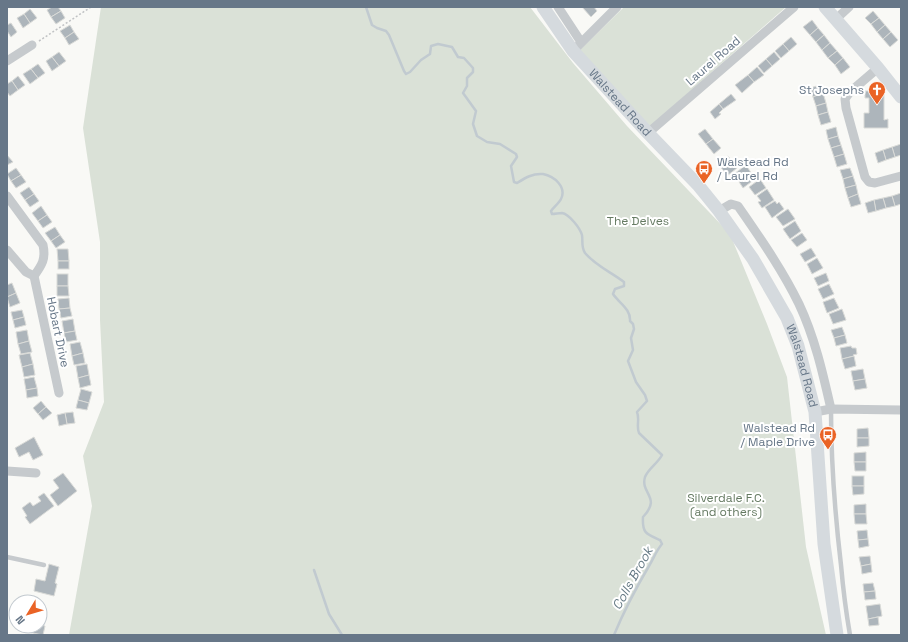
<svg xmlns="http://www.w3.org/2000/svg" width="908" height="642" font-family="'Space Grotesk',sans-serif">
<rect width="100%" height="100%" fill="#f9f9f6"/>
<g fill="#dae1d7">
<polygon points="101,7 530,7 573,63 627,126 730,234 767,324 787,377 806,547 826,635 69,635 92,506 83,456 104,402 100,320 100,242 83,128"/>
<polygon points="624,7 786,7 647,129 578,52"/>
</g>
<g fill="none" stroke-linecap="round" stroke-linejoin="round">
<g stroke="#c1cad0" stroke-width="2.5">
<path d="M366 7 372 25 377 28 386 31 389 35 404 71 406 74 410 72 421 60 430 54 431 46 438 44 452 47 458 57 464 58 473 68V72L467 78V86L463 93 476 111 473 124 477 136 487 142 500 144 516 154 517 157 511 166 514 182 517 183C525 178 533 173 543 174 554 176 567 187 561 199 559 203 554 207 551 211L552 214C555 214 559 213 562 213 569 214 580 228 582 235 583 241 581 247 585 253 596 266 611 272 624 282V286L615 289 613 294C619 303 631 309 630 321L633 324 634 329 631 338 633 350 628 361 636 382 645 395 647 401 637 412C640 419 636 426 639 433L662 455C658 463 648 469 645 477 640 494 662 497 643 517 642 533 646 534 660 540L662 544C656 551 654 558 649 566 636 588 624 611 614 635"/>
<polyline points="314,570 329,614 342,635"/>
</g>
</g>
<g fill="#adb5bb" stroke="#dadbd8">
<polygon points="52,7 58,7 61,11 51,17 47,10"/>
<polygon points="582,7 594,7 597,11 591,17"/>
<polygon points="30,9 37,18 30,23 24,14"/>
<polygon points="61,11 65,18 56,24 51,17"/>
<polygon points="873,11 879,18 871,24 865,18"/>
<polygon points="24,14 30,23 23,28 17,18"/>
<polygon points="879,18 885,25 877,32 871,24"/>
<polygon points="812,20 818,28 810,35 803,27"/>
<polygon points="11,23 17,32 11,37 7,31 7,25"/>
<polygon points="70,25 74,32 65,38 60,31"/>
<polygon points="885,25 891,32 883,39 877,32"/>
<polygon points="818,28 824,35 816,42 810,35"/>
<polygon points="74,32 79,39 69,45 65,38"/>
<polygon points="891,32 898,40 890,47 883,39"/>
<polygon points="824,35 830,43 822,50 816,42"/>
<polygon points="791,37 797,44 789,51 783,44"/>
<polygon points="830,43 837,51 828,58 822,50"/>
<polygon points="783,44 789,51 781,58 775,51"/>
<polygon points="837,51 843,58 835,65 828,58"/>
<polygon points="59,52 66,61 59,66 52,57"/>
<polygon points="774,52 780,59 772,66 766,59"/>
<polygon points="52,57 59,66 52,71 46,61"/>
<polygon points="843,58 850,67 841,74 835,65"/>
<polygon points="766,59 772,66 764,73 758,66"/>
<polygon points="38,64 45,73 38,78 31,69"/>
<polygon points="757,67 764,75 754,82 748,75"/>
<polygon points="31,69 38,78 30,84 23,74"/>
<polygon points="748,75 754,82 742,93 735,85"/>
<polygon points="18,76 25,85 18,90 12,81"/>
<polygon points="12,81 18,90 10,96 7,92 7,84"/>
<polygon points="820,85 823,93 813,97 810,88"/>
<polygon points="865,91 879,91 879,94 884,94 884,120 888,119 888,128 864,128 864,113 869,113 869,98 865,98"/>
<polygon points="823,93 826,103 816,106 813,97"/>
<polygon points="731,94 736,100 723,109 719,104"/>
<polygon points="826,103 828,112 818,115 816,106"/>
<polygon points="719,104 723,109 719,113 721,114 715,119 710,112"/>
<polygon points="828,112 831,122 821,125 818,115"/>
<polygon points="836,127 838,136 828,139 826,130"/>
<polygon points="705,129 713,139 706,144 698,134"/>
<polygon points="838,136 841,145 831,148 828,139"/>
<polygon points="713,139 721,148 714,154 706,144"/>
<polygon points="901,144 901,155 895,157 892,147"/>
<polygon points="841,145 844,154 834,157 831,148"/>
<polygon points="892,147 895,157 886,160 883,150"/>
<polygon points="883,150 886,160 878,163 875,153"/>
<polygon points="844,154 847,164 837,167 834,157"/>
<polygon points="7,155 13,162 7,165"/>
<polygon points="728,156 737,168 727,176 718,163"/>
<polygon points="746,165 755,179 743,188 734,174"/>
<polygon points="16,168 21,175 11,181 7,174"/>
<polygon points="850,168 853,176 843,179 840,170"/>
<polygon points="21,175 26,182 16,188 11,181"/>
<polygon points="853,176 856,185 845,188 843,179"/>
<polygon points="760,179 766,188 755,195 749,187"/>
<polygon points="856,185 858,194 848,198 845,188"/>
<polygon points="29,187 34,194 25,200 20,193"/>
<polygon points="767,189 774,200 762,208 758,202 761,201 757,196"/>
<polygon points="901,193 901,204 895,206 892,196"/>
<polygon points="34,194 39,201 30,207 25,200"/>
<polygon points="858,194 861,204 851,207 848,198"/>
<polygon points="892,196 895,206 886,208 883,198"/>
<polygon points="883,198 886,208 876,211 874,200"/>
<polygon points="874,200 876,211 868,213 865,203"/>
<polygon points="775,201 777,204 779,202 784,209 772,218 765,207"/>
<polygon points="41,206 47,215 38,221 32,213"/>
<polygon points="788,209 795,219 783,226 776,217"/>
<polygon points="47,215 52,222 43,228 38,221"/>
<polygon points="795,221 801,231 790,239 783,229"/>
<polygon points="55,227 60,235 51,241 45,233"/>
<polygon points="802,233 807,240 797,247 791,240"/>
<polygon points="60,235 65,242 56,248 51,241"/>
<polygon points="811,248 816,256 805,262 800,254"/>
<polygon points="57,249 68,249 69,261 58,261"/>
<polygon points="817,258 823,268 812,274 807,264"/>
<rect x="58" y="261" width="11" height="8"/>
<polygon points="826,273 829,281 818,286 814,278"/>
<rect x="57" y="274" width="11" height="12"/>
<polygon points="12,283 16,293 7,297 7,285"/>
<polygon points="829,284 834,294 823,299 818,289"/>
<polygon points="57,286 68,286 69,296 57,296"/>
<polygon points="16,293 20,303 10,307 7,297"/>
<polygon points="69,298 70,308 59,309 58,299"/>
<polygon points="834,298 839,308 827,313 823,302"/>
<polygon points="70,308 72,316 61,318 59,309"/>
<polygon points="842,309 846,320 833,324 829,314"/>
<polygon points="22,310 24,317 13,320 11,312"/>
<polygon points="24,317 26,325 15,328 13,320"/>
<polygon points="73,319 75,331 64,333 62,321"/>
<polygon points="842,327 845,335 834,338 831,330"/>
<polygon points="27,330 29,341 18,344 16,332"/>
<polygon points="75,331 77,340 66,342 64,333"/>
<polygon points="845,335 847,343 836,346 834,338"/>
<polygon points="29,341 32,352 21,354 18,344"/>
<polygon points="80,342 83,353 72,356 70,344"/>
<polygon points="851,346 852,348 856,348 857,354 853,355 854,356 842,359 840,348"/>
<polygon points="30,353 33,364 22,367 19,355"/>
<polygon points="83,353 85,363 74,365 72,356"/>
<polygon points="854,356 856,366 845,369 842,359"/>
<polygon points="33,364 35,375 24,377 22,367"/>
<polygon points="87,364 89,375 78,378 76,366"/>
<polygon points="863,369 865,379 853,381 851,371"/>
<polygon points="89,375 91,385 80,388 78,378"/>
<polygon points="34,377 37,388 26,390 24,379"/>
<polygon points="865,379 867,388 855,390 853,381"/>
<polygon points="37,388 38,396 27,398 26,390"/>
<polygon points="81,389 92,392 89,403 78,400"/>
<polygon points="78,400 89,403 87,410 76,408"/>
<polygon points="41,401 46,407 38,414 33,408"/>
<polygon points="46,407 52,413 43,420 38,414"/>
<polygon points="73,412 75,423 67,424 65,413"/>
<polygon points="65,413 67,424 59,426 57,415"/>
<polygon points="868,428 869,438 857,438 857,429"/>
<polygon points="34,437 43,455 33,460 29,452 19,457 15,448"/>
<polygon points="857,438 869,438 869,446 857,447"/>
<polygon points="866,452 866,462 854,462 854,453"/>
<polygon points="854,462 866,462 866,471 855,471"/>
<polygon points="63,473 77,491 58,506 50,495 59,488 53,480"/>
<rect x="852" y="476" width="12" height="10"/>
<polygon points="852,486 864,486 864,494 853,495"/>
<polygon points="44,493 54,506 30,524 25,517 27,516 22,508 30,502 33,506 41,501 38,497"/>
<polygon points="866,504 866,514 854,514 854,505"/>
<polygon points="854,514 866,514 867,524 855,524"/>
<polygon points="867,530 868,539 858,540 857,531"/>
<polygon points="868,539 869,546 859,548 858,540"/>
<polygon points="870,556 871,564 861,566 859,557"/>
<polygon points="49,564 59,567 55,583 57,584 54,596 34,591 36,579 45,581"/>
<polygon points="871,564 872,572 862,574 861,566"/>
<polygon points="873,583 875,591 864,592 863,584"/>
<polygon points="875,591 876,599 865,600 864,592"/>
<polygon points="880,604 882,616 868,619 866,606"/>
<polygon points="878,617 879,625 869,626 868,619"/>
<polygon points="40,625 45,626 43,635 18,630 19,626 40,626"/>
</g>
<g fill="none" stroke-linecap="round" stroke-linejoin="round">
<polyline stroke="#c0c2c4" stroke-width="1.5" stroke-dasharray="2 2" stroke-linecap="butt" points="39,41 91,7"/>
<g stroke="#c6cacd" stroke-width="4.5">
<path d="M831 409C831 461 835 514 841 565 843 588 846 612 850 635"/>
<polyline points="7,557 44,565"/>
</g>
<g stroke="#c6cacd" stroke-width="9">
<polyline points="558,7 581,42"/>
<polyline points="836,19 849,7"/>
<polyline points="573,51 617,7"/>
<polyline points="7,61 32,45"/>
<polyline points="878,68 850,92 845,99 846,108 865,177 869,182 875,183 901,176"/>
<polyline points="648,133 794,7"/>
<path d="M7 196 43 245C46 259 42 265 34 276L59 393"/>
<path d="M719 211 731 204 738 206C760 238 782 269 799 304 815 338 823 374 831 409"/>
<polyline points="7,250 26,272 34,276"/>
<polyline points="815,412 831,409 901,410"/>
<polyline points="7,471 36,473"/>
</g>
<g stroke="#d5dade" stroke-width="13">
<path id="s1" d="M543 7 573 51 648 133 698 185 719 211 753 259 787 318 798 346 815 412 824 544 837 635"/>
<polyline points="825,7 878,68 901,97"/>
</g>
</g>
<defs>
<symbol id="church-pin" viewBox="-11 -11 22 30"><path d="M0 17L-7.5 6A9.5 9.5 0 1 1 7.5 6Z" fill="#ea6325" stroke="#fff"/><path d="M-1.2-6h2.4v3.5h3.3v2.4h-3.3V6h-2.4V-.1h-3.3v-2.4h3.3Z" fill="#fff"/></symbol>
<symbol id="bus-pin" viewBox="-11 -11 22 30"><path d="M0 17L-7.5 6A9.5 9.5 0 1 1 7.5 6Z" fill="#ea6325" stroke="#fff"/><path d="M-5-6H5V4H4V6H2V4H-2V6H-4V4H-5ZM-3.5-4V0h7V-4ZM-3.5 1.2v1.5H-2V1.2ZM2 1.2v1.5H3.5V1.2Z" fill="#fff"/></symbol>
</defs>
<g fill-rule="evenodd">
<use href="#church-pin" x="867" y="80" width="20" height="27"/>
<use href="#bus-pin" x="694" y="159" width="20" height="27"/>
<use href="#bus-pin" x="818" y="425" width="20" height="27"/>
</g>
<g text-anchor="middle" stroke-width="4" stroke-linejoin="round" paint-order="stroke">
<g font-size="12" fill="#677788" stroke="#fff">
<text transform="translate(713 61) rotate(-41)" y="4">Laurel Road</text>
<text dy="4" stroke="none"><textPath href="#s1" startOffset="123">Walstead Road</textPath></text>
<text transform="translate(58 332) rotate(78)" y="4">Hobart Drive</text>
<text dy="4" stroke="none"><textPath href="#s1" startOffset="447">Walstead Road</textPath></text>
</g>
<g font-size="12" fill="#677788" stroke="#fff" text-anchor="end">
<text x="864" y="94">St Josephs</text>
<text x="717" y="166" text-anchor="start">Walstead Rd<tspan x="717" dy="14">/ Laurel Rd</tspan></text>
<text x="815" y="432">Walstead Rd<tspan x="815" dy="14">/ Maple Drive</tspan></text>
</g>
<g font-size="12" fill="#657a62" stroke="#fff">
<text x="638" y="225">The Delves</text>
<text x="726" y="502">Silverdale F.C.<tspan x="726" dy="14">(and others)</tspan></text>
</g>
<g font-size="13" font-style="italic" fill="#637883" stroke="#fff">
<text transform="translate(632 578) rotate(-61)" y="5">Colls Brook</text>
</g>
</g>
<rect width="908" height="642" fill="none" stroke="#677788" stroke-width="16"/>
<g transform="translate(28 614) rotate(232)"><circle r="19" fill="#ffffff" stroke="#c2c9cf"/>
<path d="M0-3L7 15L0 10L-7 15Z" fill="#ea6325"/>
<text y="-6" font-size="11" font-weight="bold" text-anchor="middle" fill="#677788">N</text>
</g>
</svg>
